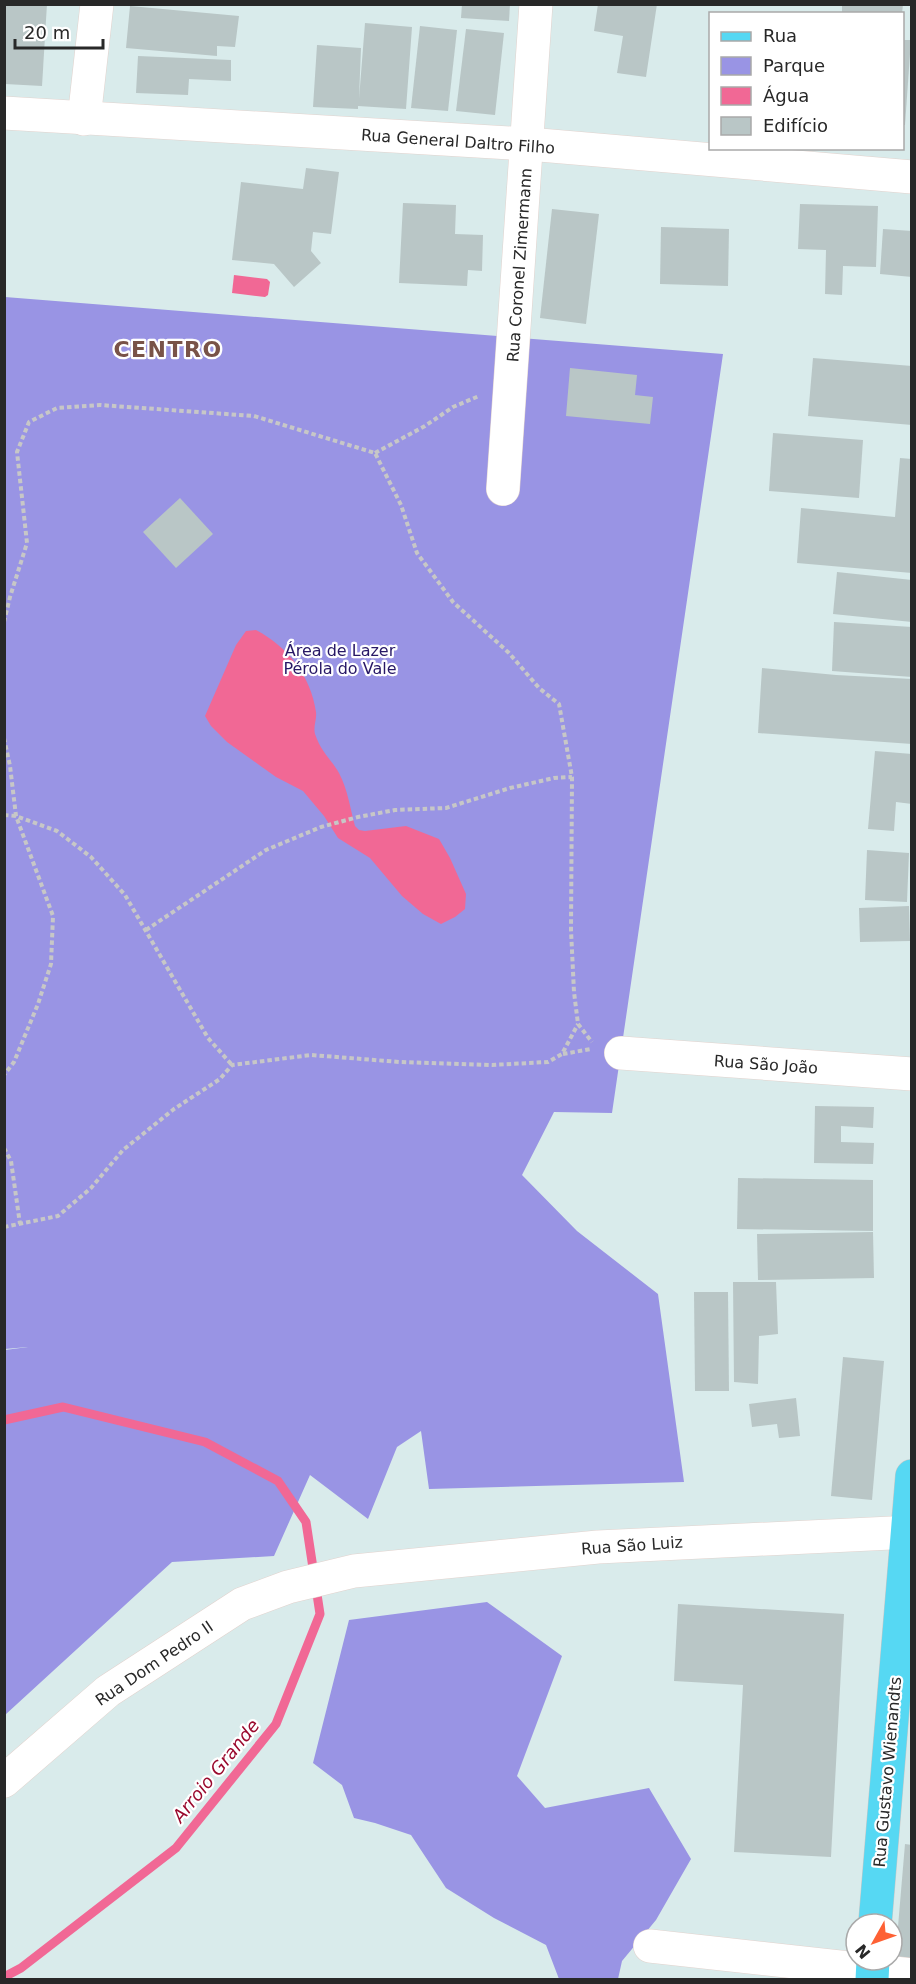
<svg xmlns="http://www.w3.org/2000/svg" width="916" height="1984" font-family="'DejaVu Sans',sans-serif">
<rect width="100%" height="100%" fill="#d9ebeb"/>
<g fill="#9994e4">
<polygon points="5,297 723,354 612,1113 554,1112 522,1175 577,1231 658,1294 684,1482 429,1489 421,1431 397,1447 368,1519 310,1475 274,1556 172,1562 5,1715 5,1350 28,1347 5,1349"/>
<polygon points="487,1602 562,1656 517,1776 545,1808 649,1788 691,1859 656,1920 622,1961 618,1979 559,1979 546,1945 494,1918 446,1888 411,1835 375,1823 354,1818 342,1785 313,1763 349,1620"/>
</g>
<g fill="#f16895">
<polygon points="234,275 267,279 270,282 268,295 265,297 232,293"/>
<path d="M256 630C288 647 311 676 316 712 317 719 313 727 315 734 321 752 331 759 339 773 348 790 350 808 355 826L359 830 365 831 406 826 439 839 450 858 466 894 465 909 455 917 441 924 423 914 402 896 370 858 338 838 324 816 303 791 276 777 227 742 211 726 205 716 236 645 246 631Z"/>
</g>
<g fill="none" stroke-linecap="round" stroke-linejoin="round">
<polyline stroke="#f16895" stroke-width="9" points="4,1420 63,1407 205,1442 278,1481 306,1522 320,1614 276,1724 176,1848 21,1968 4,1977"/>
</g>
<g fill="#b9c6c6">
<polygon points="5,4 47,4 42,86 5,84"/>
<polygon points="462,4 510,4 509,21 461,18"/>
<polygon points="598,4 657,4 646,77 617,73 623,36 594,31"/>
<polygon points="842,4 903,4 902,14 842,14"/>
<polygon points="130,6 239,16 235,47 217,46 217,56 126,48"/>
<polygon points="365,23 412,27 406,109 358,106 358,109 313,107 317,45 361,48 359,99"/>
<polygon points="420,26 457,30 448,111 411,108"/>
<polygon points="466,29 504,33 495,115 456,111"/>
<polygon points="902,40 911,40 905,125 902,125"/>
<polygon points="138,56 231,60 231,81 189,79 188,95 136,93"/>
<polygon points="306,168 339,172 331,234 313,232 311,251 321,263 294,287 274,264 232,260 241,182 303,189"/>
<polygon points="403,203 456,205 455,234 483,235 482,271 468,270 467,286 399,283"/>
<polygon points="800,204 878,206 876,267 843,266 842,295 825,294 826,250 798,249"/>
<polygon points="552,209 599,214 586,324 540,318"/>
<polygon points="661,227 729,229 728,286 660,284"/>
<polygon points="883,229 912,231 912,277 880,274"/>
<polygon points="813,358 912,366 912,425 808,416"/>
<polygon points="570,368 637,375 635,395 653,397 650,424 566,416"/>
<polygon points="773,433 863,440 859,498 769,491"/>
<polygon points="900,458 912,459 912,573 797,563 801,508 895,517"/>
<polygon points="180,498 213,534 176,568 143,532"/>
<polygon points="837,572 912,580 912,622 833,614"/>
<polygon points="834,622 912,627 912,677 832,671"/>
<polygon points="762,668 836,675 912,679 912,744 758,733"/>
<polygon points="875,751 912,754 912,804 896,802 894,831 868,829"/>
<polygon points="867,850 909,853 907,902 865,900"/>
<polygon points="909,906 910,941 860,942 859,908"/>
<polygon points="815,1106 874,1107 873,1128 841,1126 841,1142 874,1143 873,1164 814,1163"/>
<polygon points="738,1178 873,1180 873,1231 737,1229"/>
<polygon points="873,1232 874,1278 758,1280 757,1234"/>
<polygon points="733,1282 776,1282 778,1334 759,1336 758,1384 734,1382"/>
<polygon points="694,1292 728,1292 729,1391 695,1391"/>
<polygon points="843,1357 884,1361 872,1500 831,1496"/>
<polygon points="796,1398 800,1436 779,1438 777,1424 752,1427 749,1404"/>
<polygon points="678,1604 844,1614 831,1857 734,1852 743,1685 674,1681"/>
<polygon points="905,1844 912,1845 912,1964 895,1962"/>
</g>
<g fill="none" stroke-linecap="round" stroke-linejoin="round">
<defs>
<g id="minor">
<polyline points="4,113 528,144 912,177"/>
<polyline points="84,119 97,4"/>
<polyline points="503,489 536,4"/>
<polyline points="621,1053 912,1074"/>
<polyline points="4,1781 108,1691 242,1604 288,1587 354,1571 598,1547 912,1532"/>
<polyline points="650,1946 912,1975"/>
</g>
<g id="major">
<polyline points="875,1924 912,1476"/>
<polyline points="872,1980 873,1960"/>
</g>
</defs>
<use href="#minor" stroke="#e2d3ce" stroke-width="34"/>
<use href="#major" stroke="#c7c7c7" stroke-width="34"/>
<g stroke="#c7c7c7" stroke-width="4" stroke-dasharray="4.5 3" stroke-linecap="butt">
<polyline points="375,453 425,426 453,407 479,396"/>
<polyline points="4,622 10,597 27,543 17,452 29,422 57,408 100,405 254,416 375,453 401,505 417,553 453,602 509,653 539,688 559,704 572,777 571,930 574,992 578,1024 592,1042"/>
<polyline points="4,738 10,766 16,816 53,916 51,964 38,1004 14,1062 4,1075"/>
<polyline points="4,815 16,816 57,831 91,857 125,895 208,1038 232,1065"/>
<polyline points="146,930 266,850 321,827 358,817 395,810 446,808 510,788 554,778 572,777"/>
<polyline points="563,1054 591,1049"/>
<polyline points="4,1148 11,1161 20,1224"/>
<polyline points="4,1227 58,1216 91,1188 123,1150 174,1109 220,1079 232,1065 311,1055 400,1062 492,1065 548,1062 562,1054 578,1024"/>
</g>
<use href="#minor" stroke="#fff" stroke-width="33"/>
<use href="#major" stroke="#56d8f3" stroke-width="33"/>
</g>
<g text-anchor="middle" stroke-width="4.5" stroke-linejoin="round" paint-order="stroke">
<g font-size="16" fill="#282828" stroke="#fff">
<text transform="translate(458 141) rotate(4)" y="6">Rua General Daltro Filho</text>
<text transform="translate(519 265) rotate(-86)" y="6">Rua Coronel Zimermann</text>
<text transform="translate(766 1064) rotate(4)" y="6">Rua São João</text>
<text transform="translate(632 1545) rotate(-4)" y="6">Rua São Luiz</text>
<text transform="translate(154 1663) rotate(-34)" y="6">Rua Dom Pedro II</text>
<text transform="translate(887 1772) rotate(-85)" y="6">Rua Gustavo Wienandts</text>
</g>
<g font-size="16" fill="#271866" stroke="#fff">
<text x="340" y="656">Área de Lazer<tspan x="340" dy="18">Pérola do Vale</tspan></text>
</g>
<g font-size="18" font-style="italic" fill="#9a0a2e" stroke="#fff">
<text transform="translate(216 1771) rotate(-51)" y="6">Arroio Grande</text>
</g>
<g font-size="22" font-weight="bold" letter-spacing="1.5" fill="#795348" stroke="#fff">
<text x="168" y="357">CENTRO</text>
</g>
</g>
<rect width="916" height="1984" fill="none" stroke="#282828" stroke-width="12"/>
<rect x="709" y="12" width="195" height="138" fill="#ffffff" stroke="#a9a9a9" stroke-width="1.5"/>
<rect x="721" y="32" width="30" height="9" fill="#56d8f3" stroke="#a9a9a9" stroke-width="1.5"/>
<text x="763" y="42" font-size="18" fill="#282828">Rua</text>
<rect x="721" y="57" width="30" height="18" fill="#9994e4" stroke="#a9a9a9" stroke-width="1.5"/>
<text x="763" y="72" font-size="18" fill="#282828">Parque</text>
<rect x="721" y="87" width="30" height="18" fill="#f16895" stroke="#a9a9a9" stroke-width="1.5"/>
<text x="763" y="102" font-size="18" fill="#282828">Água</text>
<rect x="721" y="117" width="30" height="18" fill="#b9c6c6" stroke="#a9a9a9" stroke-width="1.5"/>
<text x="763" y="132" font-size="18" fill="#282828">Edifício</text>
<g transform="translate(874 1942) rotate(230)"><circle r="28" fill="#ffffff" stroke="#a9a9a9" stroke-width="1.5"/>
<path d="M0-4.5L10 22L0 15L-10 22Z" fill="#fe6134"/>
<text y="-9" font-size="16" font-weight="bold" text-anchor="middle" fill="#282828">N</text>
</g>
<path d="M15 39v9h88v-9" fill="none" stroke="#282828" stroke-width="3"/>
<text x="24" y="39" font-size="18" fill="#282828" stroke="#ffffff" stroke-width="4.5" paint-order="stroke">20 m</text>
</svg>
